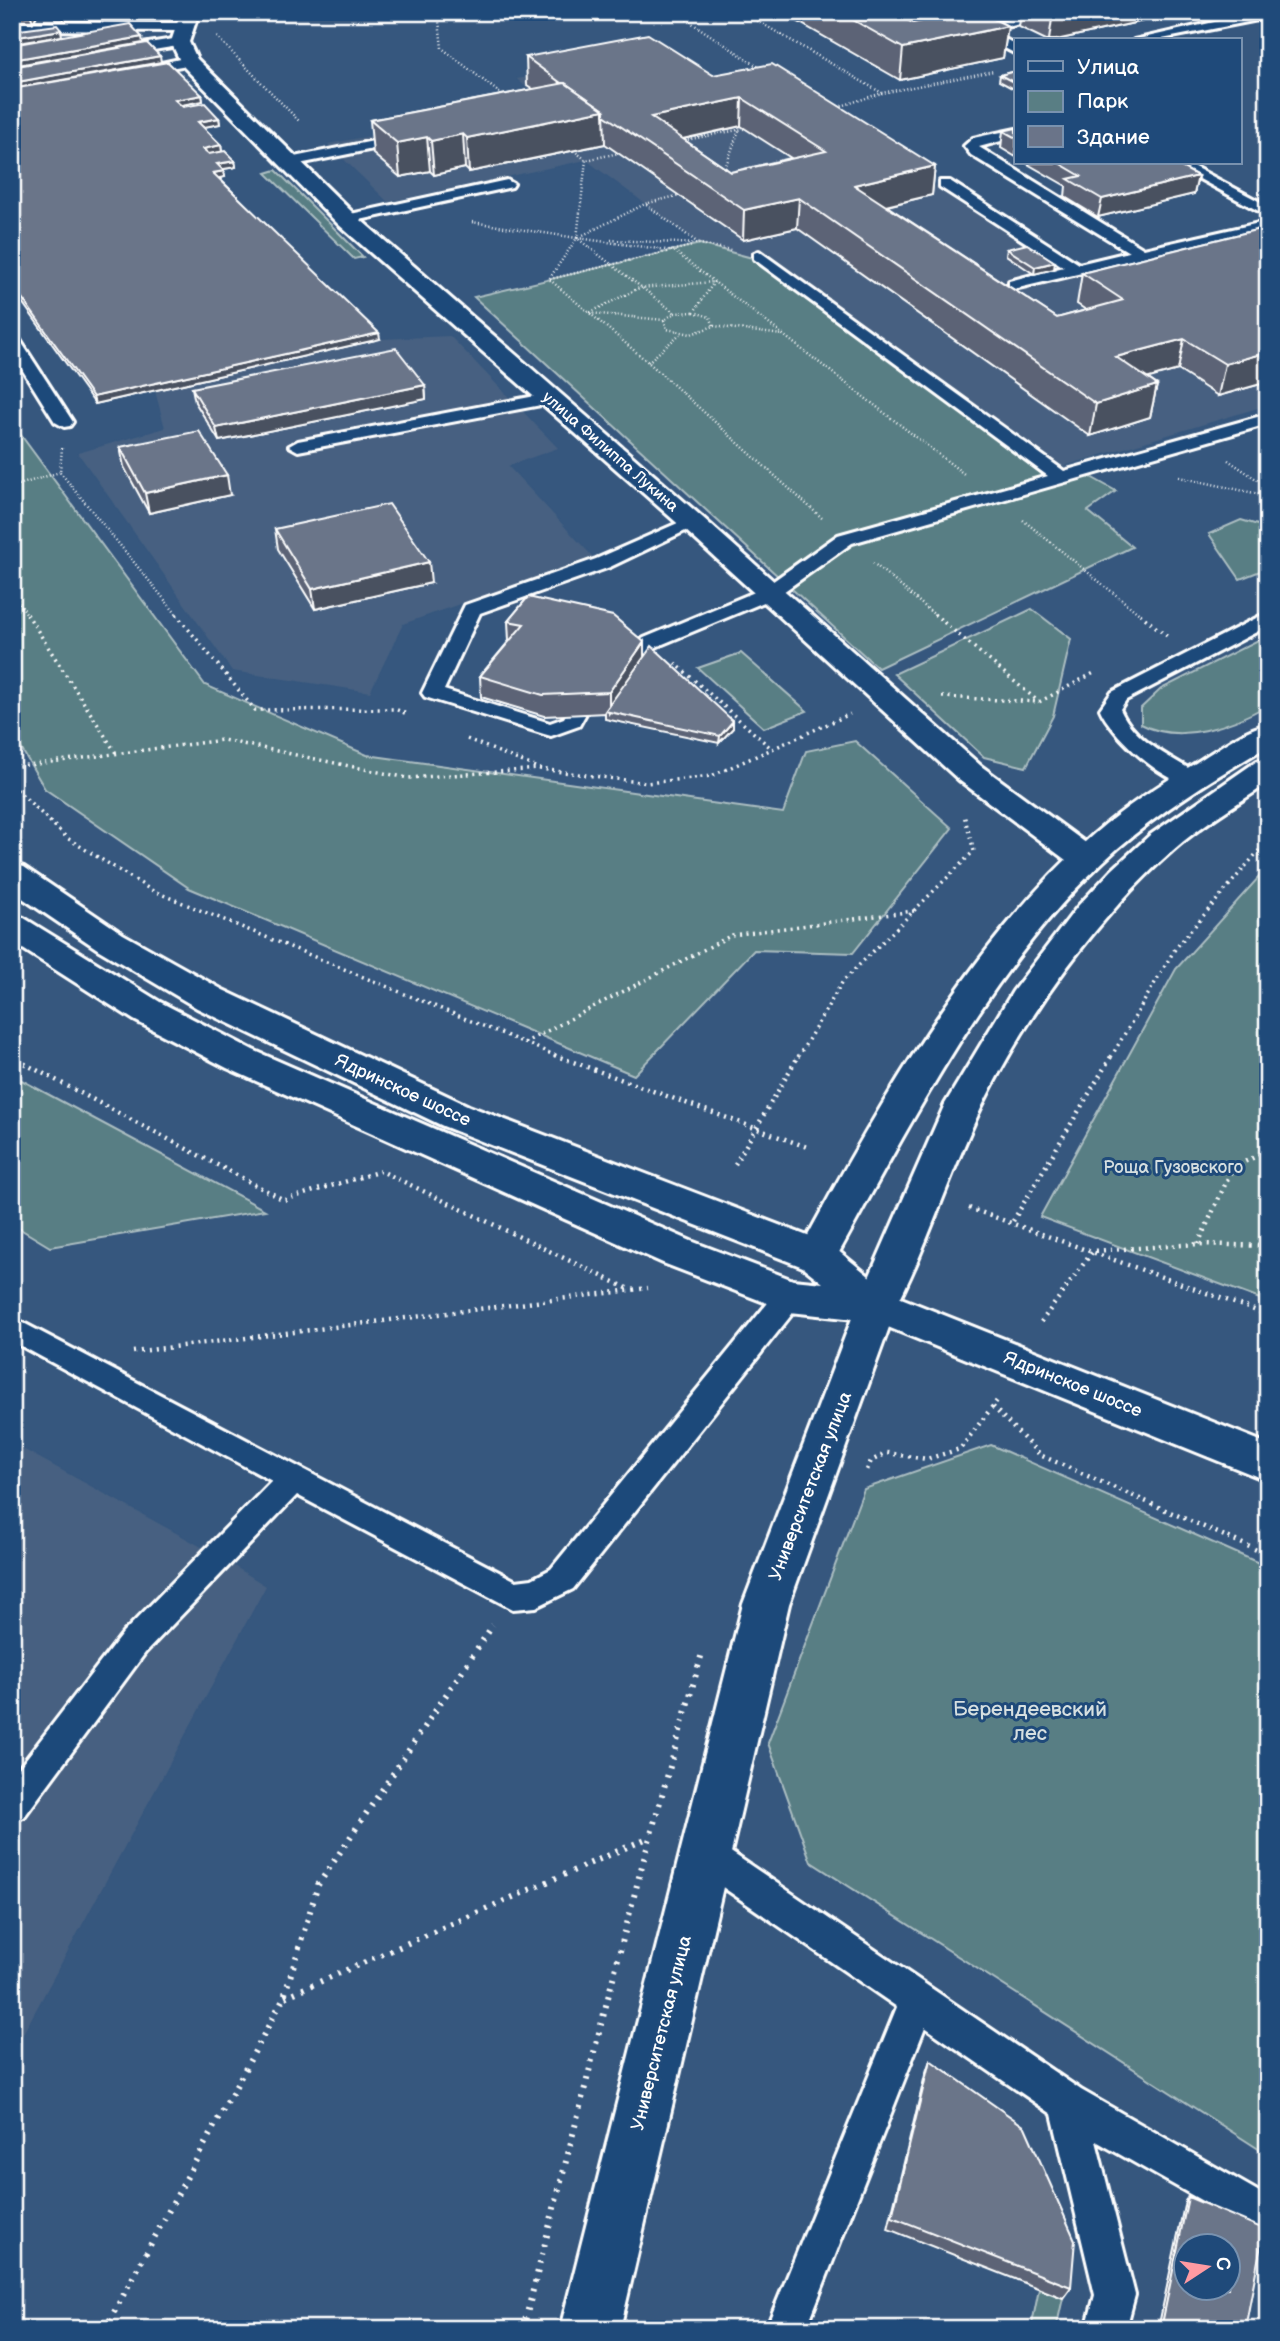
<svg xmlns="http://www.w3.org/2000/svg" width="1280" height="2341" font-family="'Balsamiq Sans',sans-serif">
<rect width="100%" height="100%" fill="#36577e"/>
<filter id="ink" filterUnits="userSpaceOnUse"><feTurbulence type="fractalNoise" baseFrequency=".0143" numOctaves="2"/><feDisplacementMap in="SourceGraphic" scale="14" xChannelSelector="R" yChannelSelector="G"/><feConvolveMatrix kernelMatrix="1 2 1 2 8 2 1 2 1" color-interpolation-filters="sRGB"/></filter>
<g filter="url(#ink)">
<g fill="#466081">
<polygon points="135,29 169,68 177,107 206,109 220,124 200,128 222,152 205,155 226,157 236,167 219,170 225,177 215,179 380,339 450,336 558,448 508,466 593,557 403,624 370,692 232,671 78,453 165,428 155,391 95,404 12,288 12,30"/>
<polygon points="673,51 719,79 761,72 1076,276 1268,231 1268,405 1041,473 756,259 700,244 586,160 388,202 328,144 543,103 517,79"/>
<polygon points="12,1443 218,1556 266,1586 12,2054"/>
</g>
<g fill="#597e84" stroke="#acbec2" stroke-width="2">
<polygon points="276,170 363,257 354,259 266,173"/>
<polygon points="700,244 756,259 1054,483 1089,476 1116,491 1088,511 1132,547 878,668 474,297"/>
<polygon points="12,423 205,685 367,755 783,813 806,751 855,741 952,828 853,953 754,950 634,1075 189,888 45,789 12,733"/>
<polygon points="1241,520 1268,528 1268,568 1240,579 1209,534"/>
<polygon points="1032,609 1071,639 1053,716 1026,767 984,757 894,674"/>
<path d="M1268 635V705C1231 726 1180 745 1141 724V708L1161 689Z"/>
<polygon points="741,653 807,711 764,728 698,668"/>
<polygon points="1268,867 1268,1302 1040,1217 1176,969"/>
<polygon points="12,1075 265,1210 50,1247 12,1224"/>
<polygon points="991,1445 1268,1567 1268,2155 811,1862 768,1743 864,1489"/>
<polygon points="1039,2289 1063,2298 1056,2329 1031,2329"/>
</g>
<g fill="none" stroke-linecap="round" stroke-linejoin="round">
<defs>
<g id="service">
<polygon points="940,12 955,12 981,26 1045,12 1069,12 991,31 1016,45 1016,54 978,34 968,35 969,29"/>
<polygon points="1259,12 1268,12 1268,18 1157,40 1134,40"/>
<polygon points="12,22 183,23 189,27 183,31 12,30"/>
<polygon points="180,38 186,42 184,45 117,56 111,52 117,48"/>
<polygon points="189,57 195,61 193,64 135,74 129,70"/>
<polygon points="1016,129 1016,137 979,147 1144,249 1268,221 1268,229 1014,289 1009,287 1009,281 1064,267 940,187 940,181 950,181 1079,264 1129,252 971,155 964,146 973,138"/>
<polygon points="408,134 413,135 413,141 289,166 282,162 289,158"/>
<polygon points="1170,163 1187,163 1268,206 1268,216"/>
<polygon points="507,180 514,184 512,187 346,223 339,219 346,215"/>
<polygon points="759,251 1064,471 1268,414 1268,424 852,543 776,597 658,646 605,679 579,726 551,736 544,734 425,697 422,693 465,605 596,559 687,519 693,518 702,523 610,567 480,613 444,690 550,723 564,718 590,671 644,638 762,589 838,535 1048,476 754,259 754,253"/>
<polygon points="12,335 18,337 73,422 70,426 64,427 55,422 12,353"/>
<polygon points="551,393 557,394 559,398 557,402 298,451 289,446 298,441"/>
<path d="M1268 612V626L1126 700 1120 709C1134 741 1169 756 1198 774L1201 779 1198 784C1170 791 1110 734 1100 709L1112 692Z"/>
<polygon points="790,1285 800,1288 804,1296 800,1304 573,1589 536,1607 513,1609 297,1495 145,1653 24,1817 12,1821 12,1777 123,1633 272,1481 12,1341 12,1317 516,1581 532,1579 551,1569 780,1288"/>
<polygon points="704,1837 716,1842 1081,2090 1268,2197 1268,2238 1096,2141 1135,2295 1126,2329 1086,2329 1095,2295 1052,2114 925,2027 806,2329 766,2329 897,2007 692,1866 687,1854 692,1842"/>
</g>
<g id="minor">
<polygon points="181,12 199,12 189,42 197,59 354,214 702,517 981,766 1098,852 1102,859 1098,866 1086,869 1074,866 959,780 684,529 338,224 182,65 171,42"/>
<polygon points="877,1289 891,1294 897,1305 789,1604 620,2329 560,2329 743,1604 857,1305 863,1294"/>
</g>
<g id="secondary">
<path d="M1268 724V746C1216 777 1164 808 1118 848 994 957 911 1123 831 1267L817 1271 803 1267 797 1256C873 1114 972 940 1094 834 1125 807 1159 785 1194 764 1217 750 1242 730 1268 724Z"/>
<path d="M1268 759V783C1236 805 1201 825 1172 851 1098 916 1025 1017 982 1106 949 1174 927 1249 891 1316L877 1321 863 1316 857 1305 945 1104 1013 991 1078 906 1112 870 1150 835 1257 761Z"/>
</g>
<polygon id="primary" points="12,864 24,867 123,934 223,990 469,1106 831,1245 891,1294 1268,1444 1268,1481 873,1321 790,1312 663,1263 227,1068 134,1020 12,942 12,915 24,918 160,1002 253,1050 691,1241 793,1280 823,1283 803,1267 443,1126 197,1008 99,950 12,891"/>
</defs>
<use href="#service" stroke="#fff" stroke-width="6"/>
<use href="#minor" stroke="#fff" stroke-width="6"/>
<use href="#secondary" stroke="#fff" stroke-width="6"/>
<use href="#primary" stroke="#fff" stroke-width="6"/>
<g stroke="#fff" stroke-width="2.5" stroke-dasharray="1 2.5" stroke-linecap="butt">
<polyline points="438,12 442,48 506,98"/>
<polyline points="675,12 762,69"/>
<polyline points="742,12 882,93 994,71"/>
<polyline points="217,37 299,121"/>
<polyline points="835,108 882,93"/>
<polyline points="681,141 748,128"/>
<polyline points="571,148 586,160 624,152"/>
<polyline points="724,171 739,130"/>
<polyline points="684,194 645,204 698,243"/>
<polyline points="472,222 577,238 675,313"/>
<polyline points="577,238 586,160"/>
<polyline points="577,238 645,204"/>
<polyline points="611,240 700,244 731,250"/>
<polyline points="550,279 692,246"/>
<polygon points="694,312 710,317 714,326 691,334 667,329 664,320 675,313"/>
<polyline points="664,320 589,313 639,288 714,282 694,312"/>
<polyline points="714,326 782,335"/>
<polyline points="648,362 680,334"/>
<polyline points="62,448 60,472 178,616"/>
<polyline points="1228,460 1268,487"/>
<polyline points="1179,477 1268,496"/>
<polyline points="12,487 60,472"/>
<polyline points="822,518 648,362 549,279 577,238 674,251 964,474"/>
<polyline points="1023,520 1142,616"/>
<polyline points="873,563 936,616"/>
<polyline points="12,591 28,616"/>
</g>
<g stroke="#fff" stroke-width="3.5" stroke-dasharray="2 4.5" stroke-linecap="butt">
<polyline points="27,614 116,753"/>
<polyline points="176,614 255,710 395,709 407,714"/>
<polyline points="934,614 1039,702"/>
<polyline points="1140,614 1167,636"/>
<polyline points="675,663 772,749 850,714"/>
<polyline points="942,697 1039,702 1094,673"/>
<polyline points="467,739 540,769"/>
<polyline points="12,767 223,740 408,778 540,769 647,783 711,776 772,749"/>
<polyline points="12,785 67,838 151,890 559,1057"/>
<polyline points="524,1043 732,935 914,911"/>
<polyline points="798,1057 843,981 974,851 964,815"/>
<polyline points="1111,1057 1175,949 1268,840"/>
</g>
<g stroke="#fff" stroke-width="4.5" stroke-dasharray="2 5" stroke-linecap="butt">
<polyline points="554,1055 807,1147"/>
<polyline points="12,1057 284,1200 381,1171 627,1288"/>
<polyline points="735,1164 799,1055"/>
<polyline points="969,1208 1268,1315"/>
<polyline points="1013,1221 1112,1055"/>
<polyline points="1198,1244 1233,1167 1268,1151"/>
<polyline points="1041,1322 1093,1251 1198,1244 1268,1246"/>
<polyline points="133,1352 648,1288"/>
<polyline points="993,1407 1040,1455 1268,1555"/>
<polyline points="867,1470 871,1461 887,1453 927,1459 960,1449 999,1398"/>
</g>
<g stroke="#fff" stroke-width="6" stroke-dasharray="2.5 7" stroke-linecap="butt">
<polyline points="285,1997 650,1837"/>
<polyline points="105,2329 284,1997 318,1885 493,1625"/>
<polyline points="523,2329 640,1873 702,1653"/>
</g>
<use href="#service" fill="#1f4a7a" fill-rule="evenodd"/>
<use href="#minor" fill="#1f4a7a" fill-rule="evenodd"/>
<use href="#secondary" fill="#1f4a7a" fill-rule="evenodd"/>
<use href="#primary" fill="#1f4a7a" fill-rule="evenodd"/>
</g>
<g fill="#5b6476" stroke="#fff" stroke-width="2" fill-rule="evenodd">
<polygon points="12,12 39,12 33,22 12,22"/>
<polygon points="65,12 108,12 103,21 64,21 63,15"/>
<polygon points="122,12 150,12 146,19 123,19"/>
<polygon points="781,12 892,12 913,23 967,12 988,12 988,15 987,15 1008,26 1003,58 900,80"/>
<polygon points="1021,12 1185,12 1056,40 1046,40 1019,27"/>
<path d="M526 57 713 75 935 166 932 195 887 206 1057 318 1086 310 1077 304 1082 273 1268 227V382L1218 396 1178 370 1147 378 1157 385 1150 417 1090 436 797 228 743 240 605 144 469 172 465 168 434 175 430 171 400 177 373 154 370 120 533 89 527 85ZM741 126 791 158 731 172 683 139Z"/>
<polygon points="1016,71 1016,88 1014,89 999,81 1000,75"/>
<polygon points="12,89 202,95 203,101 181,105 183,107 219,118 220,124 203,127 221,145 222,152 235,161 236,167 223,169 225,177 219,178 380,339 95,404 12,288"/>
<polygon points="1016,128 1016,157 1001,148 1003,131"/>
<polygon points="1026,163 1174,163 1198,176 1194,194 1098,217 1065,197 1066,186"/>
<polygon points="1007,249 1054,269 1034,274 1006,255"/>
<polygon points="425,385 426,399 219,441 195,402 192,388"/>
<polygon points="120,447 230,495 149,513 124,467"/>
<polygon points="275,529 431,583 315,609 278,549"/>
<polygon points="528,597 644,658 733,721 733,728 719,743 605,719 605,713 544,716 481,697 480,676 509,641 508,621"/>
<polygon points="930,2060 1071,2287 1063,2298 888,2229 925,2075"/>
<polygon points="1188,2197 1245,2329 1158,2329 1185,2201"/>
</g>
<g fill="#4a5160" stroke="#fff" stroke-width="2">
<polygon points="34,12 39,12 33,22 31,16"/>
<polygon points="104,12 108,12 103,21 102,15"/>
<polygon points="1053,12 1185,12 1056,40 1049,40"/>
<polygon points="1008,26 1003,58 900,80 903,48"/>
<polygon points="61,30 62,36 12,44 12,38"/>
<polygon points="142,37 143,43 12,66 12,60"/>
<polygon points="160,56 161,62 12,89 12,83"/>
<polygon points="202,95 203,101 176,106 175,100"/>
<polygon points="742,98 741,126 651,146 651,117"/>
<polygon points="604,110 605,144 469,172 467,138"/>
<polygon points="219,118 220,124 199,128 198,122"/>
<polygon points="463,134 465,168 434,175 431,141"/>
<polygon points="427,137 430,171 400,177 397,143"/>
<polygon points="221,145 222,152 204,155 203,149"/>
<polygon points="235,161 236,167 218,170 217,164"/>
<polygon points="935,166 932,195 852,214 854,185"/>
<polygon points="224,171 225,177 214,179 213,173"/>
<polygon points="1198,176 1194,194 1098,217 1102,199"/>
<polygon points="799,198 797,228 743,240 744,210"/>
<polygon points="1055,262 1054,269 1034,274 1035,267"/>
<polygon points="379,333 380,339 95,404 93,397"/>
<polygon points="1184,339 1178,370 1110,389 1116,357"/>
<polygon points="1268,352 1268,382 1218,396 1225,364"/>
<polygon points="425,385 426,399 219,441 216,428"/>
<polygon points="1157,385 1150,417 1090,436 1096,404"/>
<polygon points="227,475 230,495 149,513 145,493"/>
<polygon points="429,562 431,583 315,609 312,589"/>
<polygon points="644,642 644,663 609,713 609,692"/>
<polygon points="733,721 733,728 719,743 720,736"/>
</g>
<g fill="#6a7489" stroke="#fff" stroke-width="2" fill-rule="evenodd">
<polygon points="12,12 34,12 31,16 12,16"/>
<polygon points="65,12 104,12 102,15 63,15"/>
<polygon points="839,12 892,12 913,23 967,12 980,12 1008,26 903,48"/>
<polygon points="130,24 142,37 12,60 12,45"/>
<polygon points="12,25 14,25 12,31 57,25 61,30 12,38"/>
<path d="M648 34 713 75 772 64 935 166 854 185 1057 318 1123 300 1082 273 1268 227V352L1225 364 1184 339 1116 357 1157 385 1096 404 799 198 744 210 604 115V110L565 83H561L526 57ZM742 98 826 151 731 172 651 117Z"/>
<polygon points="147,43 160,56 12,83 12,67"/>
<polygon points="168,62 202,95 175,100 183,107 205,103 219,118 198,122 221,145 203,149 209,154 225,151 235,161 217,164 224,171 213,173 379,333 93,397 12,284 12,89"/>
<polygon points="1016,71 1016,83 1015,83 1000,75"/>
<polygon points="565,83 604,110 467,138 463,134 431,141 427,137 397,143 370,120"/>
<polygon points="1016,128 1016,138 1003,131"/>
<polygon points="1059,163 1174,163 1198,176 1102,199 1068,179 1081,176"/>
<polygon points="1027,244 1055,262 1035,267 1007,249"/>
<polygon points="396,348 425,385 216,428 192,388"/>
<polygon points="199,431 227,475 145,493 120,447"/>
<polygon points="389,504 429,562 312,589 275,529"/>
<polygon points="528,597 613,616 644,642 609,692 543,695 480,676 524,624 508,621"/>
<polygon points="652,646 733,721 720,736 605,711"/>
<polygon points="930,2060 1025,2127 1075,2240 1071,2287 892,2217"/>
<path d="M1188 2197 1264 2229 1245 2329H1161ZM1186 2246H1228V2288H1186Z"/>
</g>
</g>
<g text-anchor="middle" stroke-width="6" stroke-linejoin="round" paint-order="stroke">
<g font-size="16" fill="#fff" stroke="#1f4a7a">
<text transform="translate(611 451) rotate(41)" y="6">улица Филиппа Лукина</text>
</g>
<g font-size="18" fill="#fff" stroke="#1f4a7a">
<text transform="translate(403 1090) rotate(25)" y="6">Ядринское шоссе</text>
<text transform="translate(1073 1384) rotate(22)" y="6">Ядринское шоссе</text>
<text transform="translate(810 1486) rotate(-69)" y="6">Университетская улица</text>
<text transform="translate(661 2033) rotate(-76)" y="6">Университетская улица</text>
</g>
<g font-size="18" fill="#d6dfe0" stroke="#1f4a7a">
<text x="1173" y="1173">Роща Гузовского</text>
</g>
<g font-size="21" fill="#d6dfe0" stroke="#1f4a7a">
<text x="1030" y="1716">Берендеевский<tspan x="1030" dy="24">лес</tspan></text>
</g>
</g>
<rect width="1280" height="2341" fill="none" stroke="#1f4a7a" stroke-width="42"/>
<rect x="21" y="21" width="1238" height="2299" fill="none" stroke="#fff" stroke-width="2.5" filter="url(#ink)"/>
<rect x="1014" y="38" width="228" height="126" fill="#1f4a7a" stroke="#7992af" stroke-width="2"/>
<rect x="1028" y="61" width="35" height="10" fill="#1f4a7a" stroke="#7992af" stroke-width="2"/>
<text x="1077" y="74" font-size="21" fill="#ffffff">Улица</text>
<rect x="1028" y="91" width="35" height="21" fill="#597e84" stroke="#7992af" stroke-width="2"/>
<text x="1077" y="108" font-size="21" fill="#ffffff">Парк</text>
<rect x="1028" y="126" width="35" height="21" fill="#6a7489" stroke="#7992af" stroke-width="2"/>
<text x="1077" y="144" font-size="21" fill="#ffffff">Здание</text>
<g transform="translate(1207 2267) rotate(78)"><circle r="33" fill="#1f4a7a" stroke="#7992af" stroke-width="2"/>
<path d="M0-5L12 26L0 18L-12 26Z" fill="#ff9aa2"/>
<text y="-10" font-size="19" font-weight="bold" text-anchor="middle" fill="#ffffff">С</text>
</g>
</svg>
